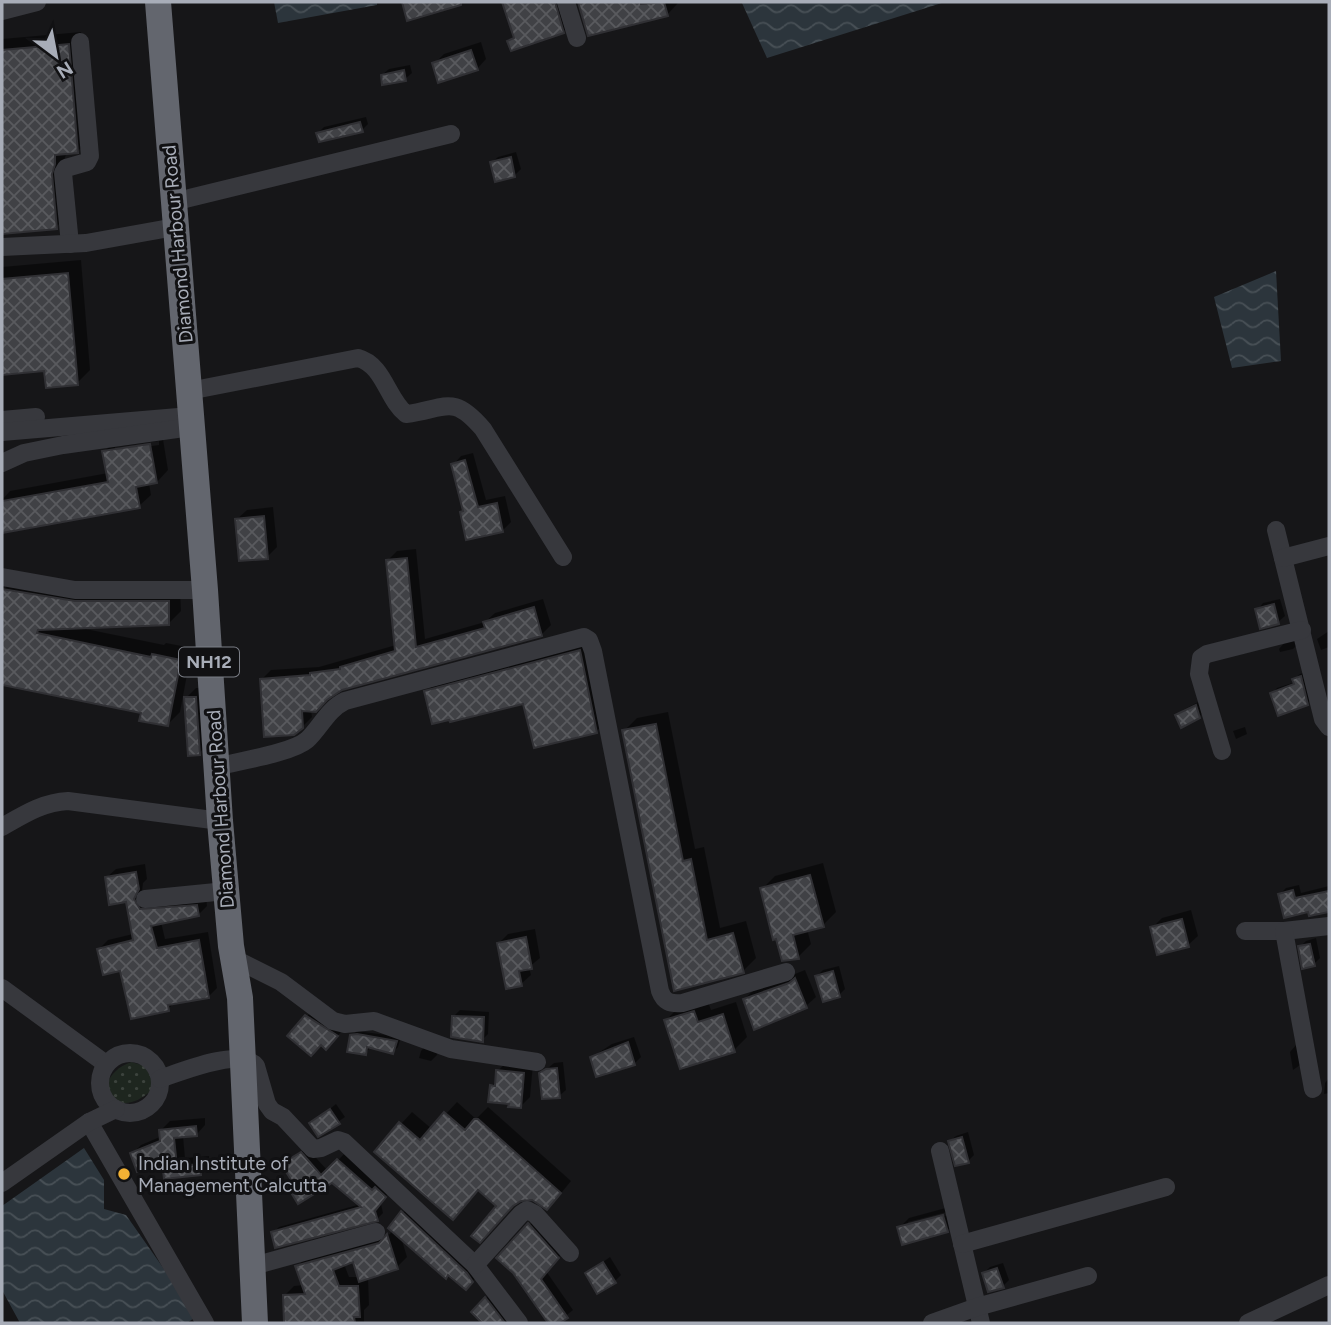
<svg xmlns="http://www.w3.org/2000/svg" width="1331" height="1325" font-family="Figtree,sans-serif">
<defs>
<pattern id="grass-dots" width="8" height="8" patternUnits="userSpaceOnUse" patternTransform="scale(1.75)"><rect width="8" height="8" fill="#1e261f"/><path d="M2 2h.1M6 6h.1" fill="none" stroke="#3c433d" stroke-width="1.8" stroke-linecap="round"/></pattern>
<pattern id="water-waves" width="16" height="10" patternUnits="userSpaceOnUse" patternTransform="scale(1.75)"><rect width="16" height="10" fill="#2c353c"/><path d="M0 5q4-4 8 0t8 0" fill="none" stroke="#485056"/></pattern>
<pattern id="building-cross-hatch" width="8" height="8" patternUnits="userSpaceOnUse" patternTransform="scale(1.75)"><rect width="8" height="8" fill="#404145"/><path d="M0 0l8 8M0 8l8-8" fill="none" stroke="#595a5e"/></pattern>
</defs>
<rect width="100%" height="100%" fill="#161618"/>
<path fill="url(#grass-dots)" d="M131 1062 145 1066 153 1081 151 1091C134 1105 115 1111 106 1085 112 1073 118 1067 131 1062Z"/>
<g fill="url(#water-waves)">
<polygon points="274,2 377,2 377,5 278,23"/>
<polygon points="744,2 945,2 767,58 742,3"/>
<polygon points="1276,271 1281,361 1232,368 1214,297"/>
<polygon points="84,1148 104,1180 104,1209 126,1215 197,1316 187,1323 20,1323 2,1290 2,1206"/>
</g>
<g fill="#0007" fill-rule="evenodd">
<polygon points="504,2 569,2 574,20 563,32 509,41 515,36"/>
<polygon points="580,2 678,2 678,3 667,15 589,34"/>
<polygon points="81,32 91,138 78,151 67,152 64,160 69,214 56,227 2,232 2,39"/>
<polygon points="481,42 486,59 477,69 434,64 444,54"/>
<polygon points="410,65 412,73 405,79 382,75 389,69"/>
<polygon points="366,117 368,124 362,130 318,133 324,127"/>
<polygon points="516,152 521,169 515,175 491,163 498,157"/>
<polygon points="81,260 90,370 77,383 46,369 2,373 2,267"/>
<path d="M162 433 168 470 157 482 149 483 151 495 139 506 4 531 2 500 10 491 108 473 104 452 116 440ZM159 441V445L115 451V447Z"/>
<polygon points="473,453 486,500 505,496 511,522 503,530 462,512 465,509 453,465 461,456"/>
<polygon points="273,507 277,547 267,557 237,519 247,510"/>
<polygon points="416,549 425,639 485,622 495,613 543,599 551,625 541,635 341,688 311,710 312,717 302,727 262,679 271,670 319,667 396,645 387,561 397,551"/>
<polygon points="14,577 180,590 181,611 168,624 81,628 164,645 166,643 192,648 180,712 168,724 143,712 2,683 2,592"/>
<polygon points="1280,599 1285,616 1278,622 1257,610 1263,603"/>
<polygon points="1329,631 1329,647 1321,650 1317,639"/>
<polygon points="593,638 609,718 597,731 524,702 426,692 439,679"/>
<polygon points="1299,639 1299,643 1293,649 1280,652 1279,649 1285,642"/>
<polygon points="1306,672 1312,698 1307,704 1272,694 1277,688 1295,682 1294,679 1300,674"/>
<polygon points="196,688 205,688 209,744 199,753 186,698"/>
<polygon points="1202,700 1205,710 1199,717 1177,716 1183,710"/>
<polygon points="668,712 695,849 704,847 720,928 746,921 756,958 743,971 676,989 624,731 637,718"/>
<polygon points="1245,727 1247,734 1236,739 1233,731"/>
<polygon points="823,863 836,912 823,925 807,929 811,944 798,957 762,889 775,876"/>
<polygon points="145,864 147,879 143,883 142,891 206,897 207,906 198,915 161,922 165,939 208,932 217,988 208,997 175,1002 168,1009 99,949 108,940 133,934 127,900 106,878 116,869"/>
<polygon points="1299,885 1301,893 1329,886 1329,910 1310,914 1309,910 1280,894 1286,888"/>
<polygon points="1191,910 1198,936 1188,945 1152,928 1162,918"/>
<polygon points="535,929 540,958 529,967 531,975 521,984 498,944 508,934"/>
<polygon points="1316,938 1320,958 1314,964 1300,947 1306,941"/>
<polygon points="839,966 845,989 839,995 817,976 823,970"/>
<polygon points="805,970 816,997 806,1006 755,1028 743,1000 753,991"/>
<polygon points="707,999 711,1010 736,1002 747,1037 734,1050 666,1020 679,1007"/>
<polygon points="316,1006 346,1026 336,1038 322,1043 290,1036"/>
<polygon points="460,1010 489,1012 488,1034 482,1040 454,1016"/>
<polygon points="357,1031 401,1037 398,1047 393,1052 370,1048 365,1053 352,1036"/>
<polygon points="634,1037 641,1057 635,1063 597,1075 592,1057 612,1044"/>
<polygon points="427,1044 439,1049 437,1055 431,1061 419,1058 421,1051"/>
<polygon points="1296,1045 1300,1045 1303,1063 1293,1070 1290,1052"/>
<polygon points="507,1061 533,1064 530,1097 520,1107 510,1102 491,1086 497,1081 498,1071"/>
<polygon points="563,1062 566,1090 559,1096 541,1074 554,1063"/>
<polygon points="1329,1078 1329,1093 1324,1094 1325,1083"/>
<polygon points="457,1102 476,1119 488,1107 571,1181 558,1197 533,1198 498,1206 479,1189 464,1207 401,1124 412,1112 432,1129"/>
<polygon points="336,1104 345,1117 319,1135 311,1124"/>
<polygon points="205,1118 205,1125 197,1134 183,1136 185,1158 209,1156 209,1164 200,1173 165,1177 164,1159 132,1154 141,1145 162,1136 161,1130 170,1121"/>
<polygon points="968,1132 974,1155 968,1161 949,1142 956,1136"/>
<polygon points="307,1148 328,1171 344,1154 390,1190 381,1204 383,1213 377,1219 273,1233 279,1227 361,1204 332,1181 289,1186 294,1181 284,1165"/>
<path d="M408 1206 478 1275 472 1282 401 1237 407 1257 397 1267 368 1277 369 1305 364 1310V1323H289L284 1296 294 1286 304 1285 297 1267 307 1257 390 1234ZM354 1260 359 1277H349L344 1264Z"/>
<path d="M953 1206 956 1221 947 1231 899 1228 909 1218ZM951 1211 952 1214 908 1226V1222Z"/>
<polygon points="535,1219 564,1251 546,1271 573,1310 557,1323 550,1323 514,1272 499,1258"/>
<polygon points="610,1257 621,1275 615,1281 587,1273"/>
<polygon points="1003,1263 1009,1280 1003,1286 984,1273 990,1267"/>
<polygon points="493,1291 518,1323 485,1323 473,1312"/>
</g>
<g fill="url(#building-cross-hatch)" stroke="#303034" stroke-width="2">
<polygon points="402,2 461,2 461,5 407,21"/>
<polygon points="502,2 555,2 564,33 511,51 507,41 514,38"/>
<polygon points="578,2 641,2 641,4 664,2 668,16 588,36"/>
<polygon points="69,44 78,153 55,155 55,164 52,174 57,229 2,234 2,50"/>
<polygon points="471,50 478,70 438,83 432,63"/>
<polygon points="404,70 406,81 382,85 381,75"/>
<polygon points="360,122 363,132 319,142 316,133"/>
<polygon points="511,157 515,177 495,182 490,162"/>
<polygon points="68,273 78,385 46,388 44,371 2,375 2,279"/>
<polygon points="150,444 157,483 136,487 140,508 2,533 2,501 108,482 102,451"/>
<polygon points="465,460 478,507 497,503 503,532 466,540 460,512 463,511 451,464"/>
<polygon points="264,516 268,559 239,561 235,519"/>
<polygon points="407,558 416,647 485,628 483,622 534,607 542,636 342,690 327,700 316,712 302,711 303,728 294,735 264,737 260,679 310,675 310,673 340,669 340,667 395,651 386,560"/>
<polygon points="2,589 75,601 169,601 169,625 38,630 37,633 151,657 152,654 181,660 168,726 139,721 141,713 2,685"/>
<polygon points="1274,604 1279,624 1260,629 1255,609"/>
<polygon points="580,650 597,733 534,748 523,704 450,722 449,720 432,724 424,691"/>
<polygon points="1301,676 1308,705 1278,716 1270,693 1294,684 1292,679"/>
<polygon points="184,697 196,697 200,755 188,756"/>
<polygon points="1196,705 1200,718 1181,728 1175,715"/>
<polygon points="656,724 683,861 691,859 707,940 733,933 744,973 674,991 622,730"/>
<polygon points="136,872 139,889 134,899 140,909 197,905 199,916 151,926 157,948 199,940 209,998 168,1005 169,1011 131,1019 120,971 103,975 97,949 133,940 126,902 109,905 105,877"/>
<polygon points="810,875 824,927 793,935 799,959 782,961 776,939 773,940 760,888"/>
<polygon points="1293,890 1295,898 1329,891 1329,912 1309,916 1308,912 1284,918 1278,894"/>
<polygon points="1182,919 1189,947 1157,955 1150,927"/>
<polygon points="526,937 532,969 519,971 522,986 506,989 497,943"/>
<polygon points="1310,944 1315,966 1302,969 1298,946"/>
<polygon points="833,971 840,997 823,1002 815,976"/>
<polygon points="795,978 807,1008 754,1030 743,999 789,983"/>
<polygon points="694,1011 698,1022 723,1014 735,1052 680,1069 664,1020"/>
<polygon points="305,1015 338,1036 326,1050 321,1045 311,1056 287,1036"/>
<polygon points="452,1016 484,1017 483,1042 451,1037"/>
<polygon points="357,1034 397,1041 393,1054 367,1047 366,1055 347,1052 350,1035"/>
<polygon points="628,1042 635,1065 596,1077 590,1057"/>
<polygon points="557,1068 560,1098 542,1099 539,1073 546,1069"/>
<polygon points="496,1070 524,1073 521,1108 508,1107 509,1104 488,1102 490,1085 495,1086"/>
<polygon points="330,1109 340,1124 318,1137 309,1123"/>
<polygon points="444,1112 465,1130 474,1119 478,1119 561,1193 547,1210 532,1200 521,1201 513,1206 480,1243 471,1236 496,1206 478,1190 453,1220 374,1152 399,1122 420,1140"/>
<polygon points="196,1126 197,1136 174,1138 177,1166 200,1164 201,1175 164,1179 162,1162 137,1172 130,1153 160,1141 159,1130"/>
<polygon points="962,1137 969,1163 955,1166 948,1141"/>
<polygon points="301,1152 321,1175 337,1159 372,1190 375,1187 386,1197 375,1211 378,1221 275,1248 271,1232 361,1207 332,1183 298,1204 287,1186 293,1183 281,1164"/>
<polygon points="401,1211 467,1273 473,1282 466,1290 448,1275 446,1279 388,1228"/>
<polygon points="943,1215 948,1232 902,1245 897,1227"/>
<polygon points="528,1223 559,1258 541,1279 568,1318 560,1323 548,1323 513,1273 496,1258"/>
<polygon points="387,1234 398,1269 359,1282 353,1262 333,1270 339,1286 358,1286 360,1317 354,1317 355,1323 284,1323 283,1295 305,1294 295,1266 379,1243"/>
<polygon points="603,1262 616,1283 597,1294 585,1273"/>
<polygon points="997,1268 1004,1288 988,1292 982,1273"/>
<polygon points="485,1297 505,1323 482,1323 471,1312"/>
</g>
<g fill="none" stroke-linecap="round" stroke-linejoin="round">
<g stroke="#37383d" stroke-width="18">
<polyline points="566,2 577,38"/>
<polyline points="2,11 37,2"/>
<polyline points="173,202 451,134"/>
<polyline points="70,244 63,173 66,168 87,162 90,156 80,42"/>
<polyline points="2,247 86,243 175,227"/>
<path d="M189 391 358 358C384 365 387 399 406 414 446 409 452 393 483 429L563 557"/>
<polyline points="2,420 36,417"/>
<polyline points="2,432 190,416"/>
<polyline points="2,463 24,453 63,445 191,427"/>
<polyline points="1276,530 1323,719 1329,727"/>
<polyline points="1283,558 1329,546"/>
<polyline points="2,577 75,590 205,590"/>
<polyline points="1222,751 1199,674 1201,658 1207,654 1302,630"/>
<path d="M216 767C238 761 292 753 307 740 320 728 328 709 345 701L584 637 589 640 593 651 660 991C664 1002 670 1004 682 1003L786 972"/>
<path d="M2 827C23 815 43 802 68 801L220 821"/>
<polyline points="145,899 226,891"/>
<polyline points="1245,931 1284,931 1329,926"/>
<polyline points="1284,931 1313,1089"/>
<polyline points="233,958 281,982 333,1021 345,1024 374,1021 451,1049 537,1062"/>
<polyline points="2,988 106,1064"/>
<circle cx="130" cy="1083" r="30"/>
<path d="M160 1079C180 1072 241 1047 256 1066L267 1104 272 1111 283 1117 313 1149 321 1148 338 1140 344 1142 475 1265 519 1323"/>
<polyline points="89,1122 205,1323"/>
<polyline points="940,1151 981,1323"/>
<polyline points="2,1183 89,1122 116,1109"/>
<polyline points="962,1244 1166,1187"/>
<polyline points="475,1265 521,1214 527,1210 535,1214 570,1253"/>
<polyline points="253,1266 376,1232"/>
<polyline points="932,1323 977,1307 1088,1276"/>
<polyline points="1248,1323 1329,1285"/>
</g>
<polyline stroke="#63666e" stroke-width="26" points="158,2 205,590 220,821 231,946 240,998 255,1323"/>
</g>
<circle fill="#f2b134" stroke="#111113" stroke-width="2.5" cx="124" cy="1174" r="7"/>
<g text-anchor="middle" stroke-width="6" stroke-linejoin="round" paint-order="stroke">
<rect fill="#111113" stroke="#7b7e86" stroke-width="2" x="179" y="647.5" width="60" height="29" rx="5"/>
<g font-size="18" font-weight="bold" fill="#a8adb8">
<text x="209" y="668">NH12</text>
</g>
<g font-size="19" fill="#a8adb8" stroke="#111113">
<text transform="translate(177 244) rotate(-95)" y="7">Diamond Harbour Road</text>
<text transform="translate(220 809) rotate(-94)" y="7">Diamond Harbour Road</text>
</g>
<g font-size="19" fill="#a8adb8" stroke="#111113" text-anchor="start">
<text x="138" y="1170">Indian Institute of<tspan x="138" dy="22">Management Calcutta</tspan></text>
</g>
</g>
<rect width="1331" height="1325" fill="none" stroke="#a8adb8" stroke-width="7"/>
<g transform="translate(56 56) rotate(148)" stroke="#111113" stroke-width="5" paint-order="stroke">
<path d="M0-5L12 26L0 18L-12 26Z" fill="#a8adb8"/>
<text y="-10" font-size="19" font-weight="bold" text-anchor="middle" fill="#a8adb8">N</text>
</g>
</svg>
